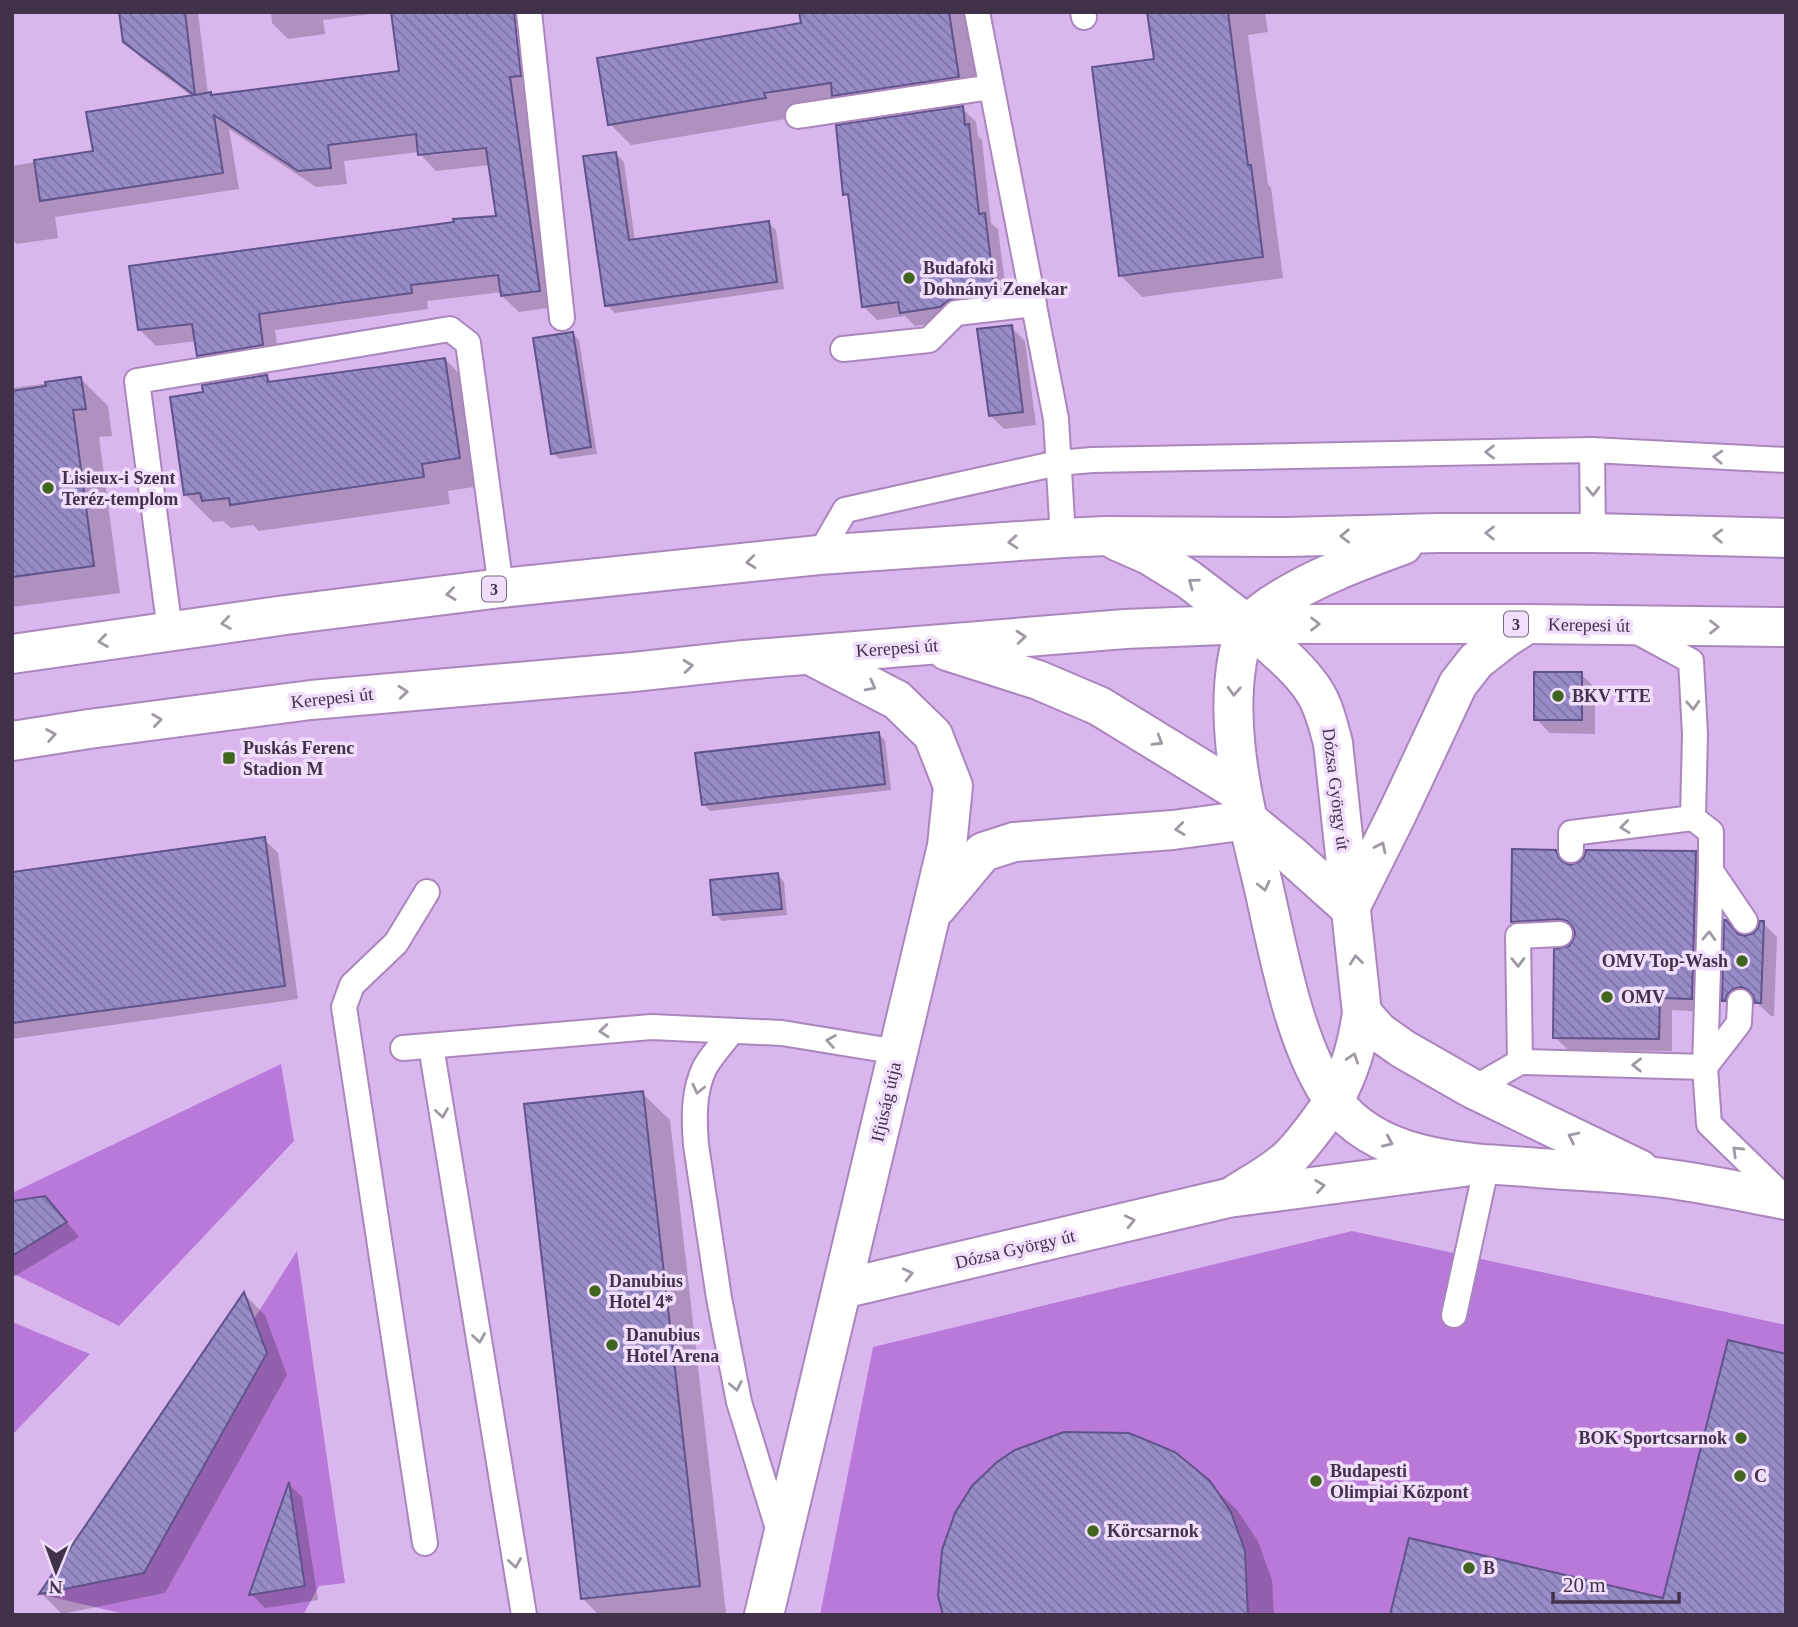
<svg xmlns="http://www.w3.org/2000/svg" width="1798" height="1627" font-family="Georgia,serif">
<defs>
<pattern id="building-back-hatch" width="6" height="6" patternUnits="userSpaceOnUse" patternTransform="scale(1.75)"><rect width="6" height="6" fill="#988cc8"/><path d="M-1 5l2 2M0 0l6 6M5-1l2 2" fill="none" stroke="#7e73a4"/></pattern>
</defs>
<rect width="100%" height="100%" fill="#dab6ef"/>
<g fill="#b879d9">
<polygon points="281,1064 294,1141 119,1326 12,1273 12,1256 45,1197 12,1201 12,1193"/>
<polygon points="1352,1231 1786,1325 1786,1615 820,1615 873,1347"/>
<polygon points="297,1251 345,1583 319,1586 303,1615 129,1615 39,1594 144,1572 267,1353 254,1319"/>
<polygon points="12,1322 90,1354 12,1435"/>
</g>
<g fill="#0003" fill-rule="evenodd">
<path d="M121 12H198L208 94 213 96 401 72 392 12H528L555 307 519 312 502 296V292L427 301 428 309 275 330 279 361 215 371 199 355 197 341 156 346 140 330 498 217 490 165 436 171 420 154 419 152 344 161 347 184 316 187 229 129 239 189 55 217 58 238 17 244 12 239V166L95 152 193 97 141 58 124 41ZM495 145V148L431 155V152Z"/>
<polygon points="271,12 386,12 323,20 325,34 288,39 272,23"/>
<polygon points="801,12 977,12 967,14 979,97 844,105 785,113 786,119 631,145 610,124 803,25"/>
<polygon points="1148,12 1265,12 1268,32 1248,35 1268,184 1271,188 1283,278 1142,297 1121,276 1156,60"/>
<polygon points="962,108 976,122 978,136 982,140 991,223 998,229 1008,307 955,321 915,326 905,316 877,320 863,306 850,199 845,194"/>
<polygon points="616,154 624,162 635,241 768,223 776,230 784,289 615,313 607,305"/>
<polygon points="1011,327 1025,341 1036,425 1004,429 990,415"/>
<polygon points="573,334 579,340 597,454 559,459 553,453"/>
<polygon points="445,359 472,387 487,485 448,491 450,504 259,531 253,525 231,528 223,521 213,522 186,495 205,393 266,376 273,383"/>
<polygon points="81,379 108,406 112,436 99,437 120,593 12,607 12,388"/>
<polygon points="1581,674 1595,688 1595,734 1550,733 1536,719"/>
<polygon points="878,734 885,740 891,790 710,811 703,804"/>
<polygon points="264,839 278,853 298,999 12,1039 12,874"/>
<polygon points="1555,852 1569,867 1580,864 1695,853 1708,866 1705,1012 1672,1010 1672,1051 1568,1050 1555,1037 1570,948 1577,932 1526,935 1513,922"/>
<polygon points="778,875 784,882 787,915 722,921 715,914"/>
<polygon points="1763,923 1777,937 1774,1016 1771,1016 1755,1001 1747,1003 1738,1014 1724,1000 1740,936 1746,938 1755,934"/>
<polygon points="642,1093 670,1120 726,1613 709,1615 599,1615 582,1598"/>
<polygon points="12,1202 59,1213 79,1237 12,1278"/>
<polygon points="244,1294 265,1315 287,1375 165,1593 62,1614 42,1594"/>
<polygon points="1208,1482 1237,1510 1258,1541 1272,1580 1274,1615 945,1615"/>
<polygon points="290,1485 302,1497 318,1600 265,1608 251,1594"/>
</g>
<g fill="url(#building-back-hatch)" stroke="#60538b" stroke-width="2">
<polygon points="119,12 185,12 195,95 211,92 211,95 399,71 391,12 514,12 521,76 510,77 540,291 501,296 498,275 411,285 412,293 259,314 263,345 197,356 192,324 138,330 129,266 454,222 453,219 496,216 486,148 418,155 416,134 328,145 331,168 298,171 214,115 223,173 40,201 34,160 93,151 86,112 194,95 123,42"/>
<polygon points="799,12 949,12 959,77 832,96 831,83 764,93 766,98 608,125 597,58 801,23"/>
<polygon points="1147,12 1228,12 1248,165 1251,165 1263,257 1119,276 1092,67 1154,59"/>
<polygon points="963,106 965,125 969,124 979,214 985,213 995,294 954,298 946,302 940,307 900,313 898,302 862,307 848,194 843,195 836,125"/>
<polygon points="616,152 629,240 769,221 777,282 605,306 583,156"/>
<polygon points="1012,325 1023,412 989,416 977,329"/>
<polygon points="573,332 591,447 551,454 533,338"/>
<polygon points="445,358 460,458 422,464 424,477 230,505 229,498 202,501 200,493 184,495 170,397 203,392 202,385 267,375 268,382"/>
<polygon points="81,377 86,409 73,410 94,566 12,577 12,391 46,386 45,382"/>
<rect x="1534" y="672" width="48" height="48"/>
<polygon points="879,732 885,784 702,805 695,753"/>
<polygon points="265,837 285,986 12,1023 12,872"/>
<polygon points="1512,849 1556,850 1559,858 1563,862 1570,865 1579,862 1584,857 1586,850 1696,851 1692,999 1660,998 1659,1039 1553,1038 1554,949 1569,946 1573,940 1575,933 1573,927 1567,921 1560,919 1511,922"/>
<polygon points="778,873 782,909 713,915 710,880"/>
<polygon points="1724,920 1726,920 1738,934 1745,936 1754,933 1758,928 1760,921 1764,921 1761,1003 1755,1003 1753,995 1747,989 1741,987 1733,989 1727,995 1725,1001 1722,1001"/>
<polygon points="643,1091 700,1586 581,1599 524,1104"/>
<polygon points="45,1196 67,1222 12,1256 12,1201"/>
<polygon points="244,1292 267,1353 144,1573 39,1594"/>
<polygon points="1728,1340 1786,1354 1786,1615 1390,1615 1409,1538 1663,1598"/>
<polygon points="1064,1432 1129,1433 1175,1452 1210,1481 1231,1512 1245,1551 1248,1615 943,1615 938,1596 942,1550 955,1513 972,1486 997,1462 1015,1450"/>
<polygon points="289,1482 305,1586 249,1595"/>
</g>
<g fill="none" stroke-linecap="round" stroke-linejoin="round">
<defs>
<g id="service">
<polyline points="529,12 562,318"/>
<polyline points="977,12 1056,419 1063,538"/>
<polyline points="1083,12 1084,17"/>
<polyline points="798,116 991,87"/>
<polyline points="843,349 929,340 956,313 1034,304"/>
<polyline points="1592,450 1593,533"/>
<polyline points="819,555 845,510 1058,463 1092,460 1592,450 1786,460"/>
<polyline points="1634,630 1691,661 1695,734 1693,818"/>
<polyline points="170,631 137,381 450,329 468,343 501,588"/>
<polyline points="1571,850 1571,833 1693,818 1711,832 1711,871 1745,921"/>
<polyline points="1711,871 1705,1067 1709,1124 1785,1198"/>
<path d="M732 1031C723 1043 712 1055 705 1067 693 1091 694 1119 696 1145L719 1298 739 1402 780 1535"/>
<polyline points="431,1046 524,1615"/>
<polyline points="403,1048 651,1027 782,1033 898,1052"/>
<polyline points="1520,1062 1518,936 1560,934"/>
<polyline points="1473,1089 1520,1062 1705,1067 1739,1023 1740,1002"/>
<polyline points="1454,1315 1487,1164"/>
<polyline points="425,1543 344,1007 352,985 396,943 427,892"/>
</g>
<g id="minor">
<polyline points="937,907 983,852 1014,842 1173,830 1248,820 1292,856 1350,908"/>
<path d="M1236 1194C1255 1182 1274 1172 1290 1157 1307 1140 1320 1120 1334 1101"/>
<polyline points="842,1289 1228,1198 1471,1166"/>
<polyline points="764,1615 947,846 953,786 933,735 897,700 810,655"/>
</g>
<g id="secondary">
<polyline points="1362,1013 1379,1032 1403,1049 1473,1089 1639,1169"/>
<path d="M1334 1101C1350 1070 1357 1047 1362 1013L1333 743C1328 725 1324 706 1314 691 1297 665 1270 645 1247 624 1217 703 1243 801 1262 880 1278 948 1293 1044 1334 1101 1377 1160 1463 1163 1528 1167 1570 1171 1613 1172 1655 1177 1699 1182 1743 1192 1786 1200"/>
</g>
<g id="primary">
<polyline points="1117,541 1149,555 1188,579 1247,624"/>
<path d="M1247 624C1256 617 1264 610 1273 604 1313 578 1359 561 1403 545"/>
<polyline points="947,651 1038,680 1099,706 1241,793"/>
<polyline points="12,654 286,615 501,588 819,555 1063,538 1106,536 1287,537 1438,533 1593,533 1786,538"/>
<polyline points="12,741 89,729 311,700 633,672 744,660 1125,629 1247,624 1527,624 1786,627"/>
<polyline points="1350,908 1397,814 1458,684 1476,661 1504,639 1527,624"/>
</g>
</defs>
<use href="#service" stroke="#aa86bd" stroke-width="28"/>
<use href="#minor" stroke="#aa86bd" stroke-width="42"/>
<use href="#secondary" stroke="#aa86bd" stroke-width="42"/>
<use href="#primary" stroke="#aa86bd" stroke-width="42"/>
<use href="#service" stroke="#fff" stroke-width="24"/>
<use href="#minor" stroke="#fff" stroke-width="38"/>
<use href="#secondary" stroke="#fff" stroke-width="38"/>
<use href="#primary" stroke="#fff" stroke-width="38"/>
</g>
<defs><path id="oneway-chevron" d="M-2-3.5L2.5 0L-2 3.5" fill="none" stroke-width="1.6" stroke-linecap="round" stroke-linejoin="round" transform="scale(1.75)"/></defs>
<g stroke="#a098a4">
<use href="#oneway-chevron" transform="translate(1490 452) rotate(179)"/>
<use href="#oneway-chevron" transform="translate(1718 457) rotate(-177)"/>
<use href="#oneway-chevron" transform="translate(1593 491) rotate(89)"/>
<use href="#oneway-chevron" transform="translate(1490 533) rotate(180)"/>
<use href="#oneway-chevron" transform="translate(1345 536) rotate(179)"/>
<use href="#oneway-chevron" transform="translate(1718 536) rotate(-178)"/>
<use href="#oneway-chevron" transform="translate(1013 542) rotate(176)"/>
<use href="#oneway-chevron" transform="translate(751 562) rotate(174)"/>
<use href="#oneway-chevron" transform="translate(1193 583) rotate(-144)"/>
<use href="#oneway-chevron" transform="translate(451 594) rotate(173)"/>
<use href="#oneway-chevron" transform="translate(226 623) rotate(172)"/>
<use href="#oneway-chevron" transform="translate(1315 624)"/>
<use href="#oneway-chevron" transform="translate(1714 627)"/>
<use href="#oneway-chevron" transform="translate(1021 637) rotate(-5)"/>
<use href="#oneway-chevron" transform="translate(103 641) rotate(172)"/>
<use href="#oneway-chevron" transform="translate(688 666) rotate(-6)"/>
<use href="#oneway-chevron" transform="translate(871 686) rotate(28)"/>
<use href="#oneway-chevron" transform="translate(1234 691) rotate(93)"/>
<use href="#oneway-chevron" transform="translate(403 692) rotate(-5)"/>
<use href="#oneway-chevron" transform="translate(1693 705) rotate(87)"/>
<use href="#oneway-chevron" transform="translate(157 720) rotate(-8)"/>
<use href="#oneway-chevron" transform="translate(51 735) rotate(-9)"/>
<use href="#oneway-chevron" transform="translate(1158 741) rotate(31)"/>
<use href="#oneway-chevron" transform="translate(1625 827) rotate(173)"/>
<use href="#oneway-chevron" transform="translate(1180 829) rotate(173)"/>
<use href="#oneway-chevron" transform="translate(1381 847) rotate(-64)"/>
<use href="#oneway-chevron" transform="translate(1264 886) rotate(77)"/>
<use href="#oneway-chevron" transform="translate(1709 936) rotate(-88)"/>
<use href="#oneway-chevron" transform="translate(1356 960) rotate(-96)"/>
<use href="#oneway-chevron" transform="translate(1518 962) rotate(89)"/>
<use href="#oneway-chevron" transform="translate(604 1031) rotate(175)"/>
<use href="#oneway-chevron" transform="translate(831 1041) rotate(-171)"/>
<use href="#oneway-chevron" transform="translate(1353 1058) rotate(-72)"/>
<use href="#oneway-chevron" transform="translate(1637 1065) rotate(-179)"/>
<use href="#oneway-chevron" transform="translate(698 1089) rotate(103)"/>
<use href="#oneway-chevron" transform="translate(442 1113) rotate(81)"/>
<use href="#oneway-chevron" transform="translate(1573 1137) rotate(-154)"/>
<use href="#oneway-chevron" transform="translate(1388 1142) rotate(24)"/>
<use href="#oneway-chevron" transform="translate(1737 1151) rotate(-136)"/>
<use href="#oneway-chevron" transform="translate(1320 1186) rotate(-8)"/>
<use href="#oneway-chevron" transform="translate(1130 1221) rotate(-13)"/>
<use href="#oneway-chevron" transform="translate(908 1274) rotate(-13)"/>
<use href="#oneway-chevron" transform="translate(479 1338) rotate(81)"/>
<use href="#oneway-chevron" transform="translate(736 1386) rotate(79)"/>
<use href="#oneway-chevron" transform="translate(515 1563) rotate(81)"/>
</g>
<g fill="#3f651f" stroke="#f1defc" stroke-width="2.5">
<circle cx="909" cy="278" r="7"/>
<circle cx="48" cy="488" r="7"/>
<circle cx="1558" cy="696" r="7"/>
<rect x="222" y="751" width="14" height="14" rx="3.5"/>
<circle cx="1742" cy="961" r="7"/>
<circle cx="1607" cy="997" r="7"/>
<circle cx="595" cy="1291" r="7"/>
<circle cx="612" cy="1345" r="7"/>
<circle cx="1741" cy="1438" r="7"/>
<circle cx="1740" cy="1476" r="7"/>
<circle cx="1316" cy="1481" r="7"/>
<circle cx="1093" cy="1531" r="7"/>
<circle cx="1469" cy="1568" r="7"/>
</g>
<g text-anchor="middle" stroke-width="7" stroke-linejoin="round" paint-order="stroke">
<g fill="#f1defc" stroke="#76667f" stroke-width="2">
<rect x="482" y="576.5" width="24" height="25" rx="5"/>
<rect x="1504" y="611.5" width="24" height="25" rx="5"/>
</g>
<g font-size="16" font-weight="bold" fill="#413249">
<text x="494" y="595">3</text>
<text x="1516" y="630">3</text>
</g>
<g font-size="18" font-weight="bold" fill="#413249" stroke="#f1defc" text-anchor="start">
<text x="923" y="274">Budafoki<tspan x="923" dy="21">Dohnányi Zenekar</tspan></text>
<text x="62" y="484">Lisieux-i Szent<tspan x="62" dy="21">Teréz-templom</tspan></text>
<text x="1572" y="702">BKV TTE</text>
<text x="243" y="754">Puskás Ferenc<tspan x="243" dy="21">Stadion M</tspan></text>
<text x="1728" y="967" text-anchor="end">OMV Top-Wash</text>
<text x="1621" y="1003">OMV</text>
<text x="609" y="1287">Danubius<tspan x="609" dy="21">Hotel 4*</tspan></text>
<text x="626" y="1341">Danubius<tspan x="626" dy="21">Hotel Arena</tspan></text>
<text x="1727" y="1444" text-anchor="end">BOK Sportcsarnok</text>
<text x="1330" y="1477">Budapesti<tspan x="1330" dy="21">Olimpiai Központ</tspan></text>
<text x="1754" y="1482">C</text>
<text x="1107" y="1537">Körcsarnok</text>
<text x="1483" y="1574">B</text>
</g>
<g font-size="18" fill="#413249" stroke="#f1defc">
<text transform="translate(1589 625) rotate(1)" y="6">Kerepesi út</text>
<text transform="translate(897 648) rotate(-4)" y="6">Kerepesi út</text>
<text transform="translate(332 698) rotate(-6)" y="6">Kerepesi út</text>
<text transform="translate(1336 789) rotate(83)" y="6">Dózsa György út</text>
<text transform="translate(886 1102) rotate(-77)" y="6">Ifjúság útja</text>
<text transform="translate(1015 1249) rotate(-13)" y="6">Dózsa György út</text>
</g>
</g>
<rect width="1798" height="1627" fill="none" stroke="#413249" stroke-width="28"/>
<g transform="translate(56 1571) rotate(181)" stroke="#f1defc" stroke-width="5" paint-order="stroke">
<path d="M0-5L12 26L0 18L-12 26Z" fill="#413249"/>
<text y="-10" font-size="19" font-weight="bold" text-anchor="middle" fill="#413249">N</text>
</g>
<path d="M1553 1592v10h126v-10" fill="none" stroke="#413249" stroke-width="3.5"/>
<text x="1563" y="1592" font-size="21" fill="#413249" stroke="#f1defc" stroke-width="5" paint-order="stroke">20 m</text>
</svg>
